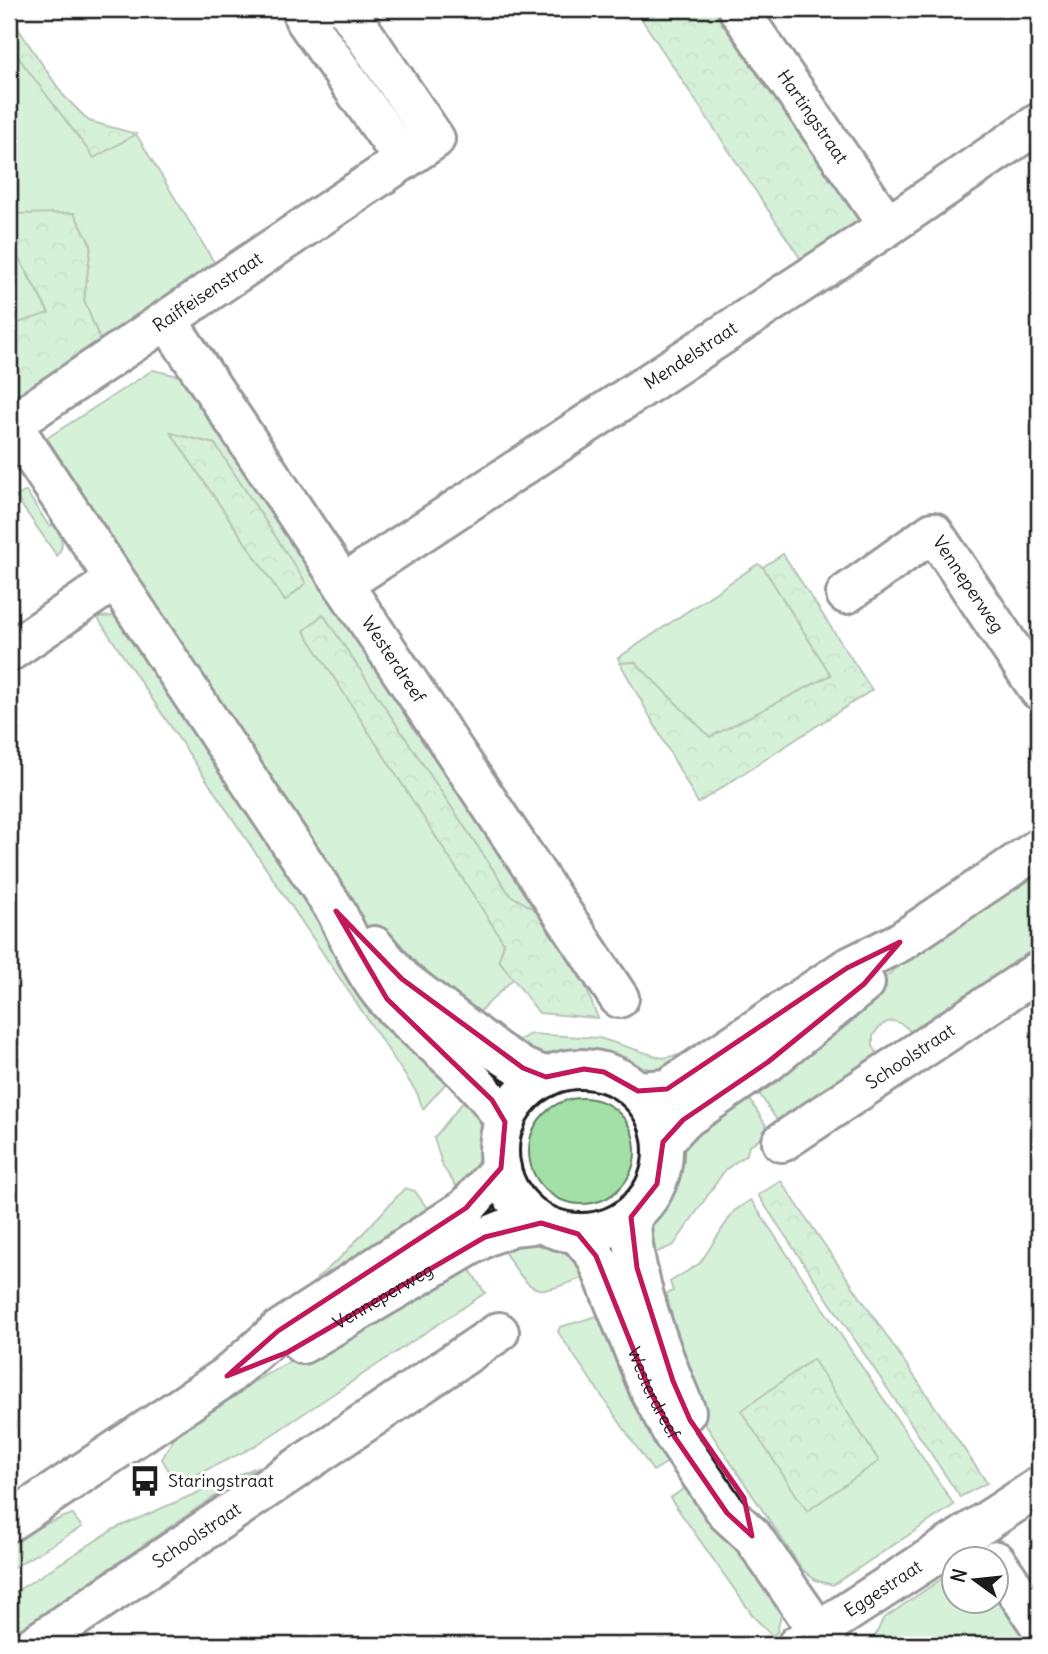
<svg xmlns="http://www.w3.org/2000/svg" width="1048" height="1654" font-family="Delius,sans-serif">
<defs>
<pattern id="forest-crowns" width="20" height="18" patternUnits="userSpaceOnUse" patternTransform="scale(1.75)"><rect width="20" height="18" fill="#a3e0a7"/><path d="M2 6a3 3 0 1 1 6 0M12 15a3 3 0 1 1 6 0" fill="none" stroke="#8cc08f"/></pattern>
</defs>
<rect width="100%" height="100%" fill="#fff"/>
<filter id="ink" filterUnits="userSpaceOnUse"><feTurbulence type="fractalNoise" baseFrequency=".0143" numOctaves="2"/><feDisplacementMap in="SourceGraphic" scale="14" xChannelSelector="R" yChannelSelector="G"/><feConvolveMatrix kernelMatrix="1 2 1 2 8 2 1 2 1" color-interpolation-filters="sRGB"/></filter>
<g filter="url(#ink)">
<g fill="#a3e0a7" stroke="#607e62" stroke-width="2" fill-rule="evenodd">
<polygon points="9,45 94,157 136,134 220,272 102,345 84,300 91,245 22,215 9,214"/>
<polygon points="9,259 20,260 49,314 9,326"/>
<path d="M153 370 187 378 544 915 510 895 322 615 305 631 504 943 499 960 513 979 444 1047 47 438ZM172 433 305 583 285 601Z"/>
<path d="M26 491 49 526 54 524C61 536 66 544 57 556L16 497Z"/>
<polygon points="758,564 763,567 831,675 710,738 635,662 620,663 618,658"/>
<polygon points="117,616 314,910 447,1082 423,1109 417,1093 97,617"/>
<path d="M1039 868V952L914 1036C901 1018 885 1015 873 1036V1046L880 1058 781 1126 758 1092 823 1029 911 956Z"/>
<polygon points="530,1034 599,1038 662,1058 685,1054 659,1071 592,1057 541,1059 516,1042"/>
<path d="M471 1092C488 1135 487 1153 461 1193L443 1167 434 1138Z"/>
<polygon points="749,1098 770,1132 749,1146 747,1154 725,1170 674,1245 646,1257 649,1224 671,1191 682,1142"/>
<circle cx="582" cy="1151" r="53"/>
<polygon points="405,1188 415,1191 434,1218 372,1259 316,1279 342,1256"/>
<polygon points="751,1200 954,1505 833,1585 815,1580 802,1569 695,1409 657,1297 673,1291 670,1282 700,1263 734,1211"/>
<path d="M537 1241 564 1252 590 1275C531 1298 534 1297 499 1244Z"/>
<polygon points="465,1262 485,1293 252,1448 177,1484 162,1459 177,1432 234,1393"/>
<polygon points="607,1313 671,1460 653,1471 558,1332 560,1327"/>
<polygon points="259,1466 9,1637 9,1596 114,1529"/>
<polygon points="696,1481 782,1611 777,1632 772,1636 754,1617 670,1498"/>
<polygon points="72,1514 82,1527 9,1570 9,1544 33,1529"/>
<polygon points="953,1571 954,1602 996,1602 996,1581 1038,1645 871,1645 883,1619"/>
</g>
<g fill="url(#forest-crowns)" stroke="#607e62" stroke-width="2">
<polygon points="635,9 728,9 865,219 802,261"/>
<polygon points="9,15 63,95 89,121 136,134 94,158 9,45"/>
<polygon points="74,213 91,245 84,300 102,345 17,404 9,389 9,326 49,313 20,260 9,259 9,214"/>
<polygon points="171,433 215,444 306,583 285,601"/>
<polygon points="783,554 872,690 698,803 620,663 635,662 710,737 831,675 763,567"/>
<polygon points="323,614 510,895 544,915 570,948 598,1018 539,1013 499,960 504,943 304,631"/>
<polygon points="781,1181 987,1483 960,1497 758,1195"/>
<polygon points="813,1359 879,1461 807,1511 741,1411"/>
</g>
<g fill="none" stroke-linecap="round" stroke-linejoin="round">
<defs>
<g id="minor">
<polyline points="347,9 435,139 404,160"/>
<path id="s1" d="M738 9 888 226"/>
<path id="s2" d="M167 320 619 998"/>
<path d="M9 420 336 911C351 942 365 976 388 1001 427 1042 475 1072 505 1122"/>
<path id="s3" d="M12 424 404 160 304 18 318 9"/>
<path id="s4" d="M343 584 888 226 1039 123"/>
<path id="s5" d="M846 594 933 532 1039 690"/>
<polyline points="9,652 115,580"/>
<polyline points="374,946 402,979 498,1052 523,1068 546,1077"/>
<circle cx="581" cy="1151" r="82"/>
<polyline points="638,1091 667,1089 847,968 900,942 1039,848"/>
<polyline points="663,1142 683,1120 768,1062 865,983"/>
<path id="s6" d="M782 1142 1039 971"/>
<path d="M631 1217C631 1275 663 1358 686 1412"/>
<path id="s7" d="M578 1234 596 1256 650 1391 674 1436 727 1513 752 1536 828 1645"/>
<path id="s8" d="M302 1344 485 1237 512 1226 541 1223"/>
<polyline points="9,1522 227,1376 278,1331 466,1208 501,1168"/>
<polyline points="996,1561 1039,1624"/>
<path id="s9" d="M34 1645 499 1332"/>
<path id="s10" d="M797 1645 1039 1487"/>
</g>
</defs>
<use href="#minor" stroke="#1c1c1c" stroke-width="44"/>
<use href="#minor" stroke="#fff" stroke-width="38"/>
</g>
</g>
<path d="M0 0H1048V1654H0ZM336 911 402 979 523 1068 546 1077 584 1069 604 1072 638 1091 667 1089 847 968 900 942 864 984 768 1062 683 1120 663 1142 657 1184 631 1217 637 1268 673 1381 690 1420 744 1498 752 1536 727 1513 674 1436 650 1391 596 1256 578 1234 541 1223 485 1237 288 1352 227 1376 278 1331 466 1208 501 1168 505 1122 492 1100 387 999Z" fill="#fff" fill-opacity=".55" fill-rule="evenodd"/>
<path fill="none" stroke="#c2185b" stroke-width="5" stroke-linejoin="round" d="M336 911 402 979 523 1068 546 1077 584 1069 604 1072 638 1091 667 1089 847 968 900 942 864 984 768 1062 683 1120 663 1142 657 1184 631 1217 637 1268 673 1381 690 1420 744 1498 752 1536 727 1513 674 1436 650 1391 596 1256 578 1234 541 1223 485 1237 288 1352 227 1376 278 1331 466 1208 501 1168 505 1122 492 1100 387 999Z"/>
<defs>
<symbol id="bus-bare" viewBox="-9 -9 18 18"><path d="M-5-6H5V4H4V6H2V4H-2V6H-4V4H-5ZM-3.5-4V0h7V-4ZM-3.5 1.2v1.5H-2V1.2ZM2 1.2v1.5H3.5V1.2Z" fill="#1c1c1c" stroke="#fff" stroke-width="2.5" paint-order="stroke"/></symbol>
</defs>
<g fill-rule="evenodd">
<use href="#bus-bare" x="123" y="1459" width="44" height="44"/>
</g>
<g text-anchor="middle" stroke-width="6" stroke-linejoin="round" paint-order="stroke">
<g font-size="18" fill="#1c1c1c" stroke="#fff">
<text dy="6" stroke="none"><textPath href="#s1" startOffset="131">Hartingstraat</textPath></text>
<text dy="6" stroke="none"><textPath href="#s3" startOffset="236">Raiffeisenstraat</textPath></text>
<text dy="6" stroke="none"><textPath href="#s4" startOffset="416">Mendelstraat</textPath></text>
<text dy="6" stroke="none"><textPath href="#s5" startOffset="170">Venneperweg</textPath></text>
<text dy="6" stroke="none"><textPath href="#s2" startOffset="408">Westerdreef</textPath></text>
<text dy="6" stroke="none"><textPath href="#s6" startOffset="154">Schoolstraat</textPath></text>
<text dy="6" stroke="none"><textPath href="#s8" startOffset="94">Venneperweg</textPath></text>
<text dy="6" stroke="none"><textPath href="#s7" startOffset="177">Westerdreef</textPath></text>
<text dy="6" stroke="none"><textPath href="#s9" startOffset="196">Schoolstraat</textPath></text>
<text dy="6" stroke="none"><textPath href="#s10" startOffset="103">Eggestraat</textPath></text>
</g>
<g font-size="18" fill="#1c1c1c" stroke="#fff" text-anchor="start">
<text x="168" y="1487">Staringstraat</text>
</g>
</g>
<rect width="1048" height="1654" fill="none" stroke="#fff" stroke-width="35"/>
<rect x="18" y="18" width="1013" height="1619" fill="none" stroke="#1c1c1c" stroke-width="2.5" filter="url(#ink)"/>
<g transform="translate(975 1580) rotate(285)"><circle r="33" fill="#ffffff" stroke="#a4a4a4" stroke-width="2"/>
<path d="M0-5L12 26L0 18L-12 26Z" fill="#1c1c1c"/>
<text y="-10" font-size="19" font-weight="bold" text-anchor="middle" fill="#1c1c1c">N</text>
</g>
</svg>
